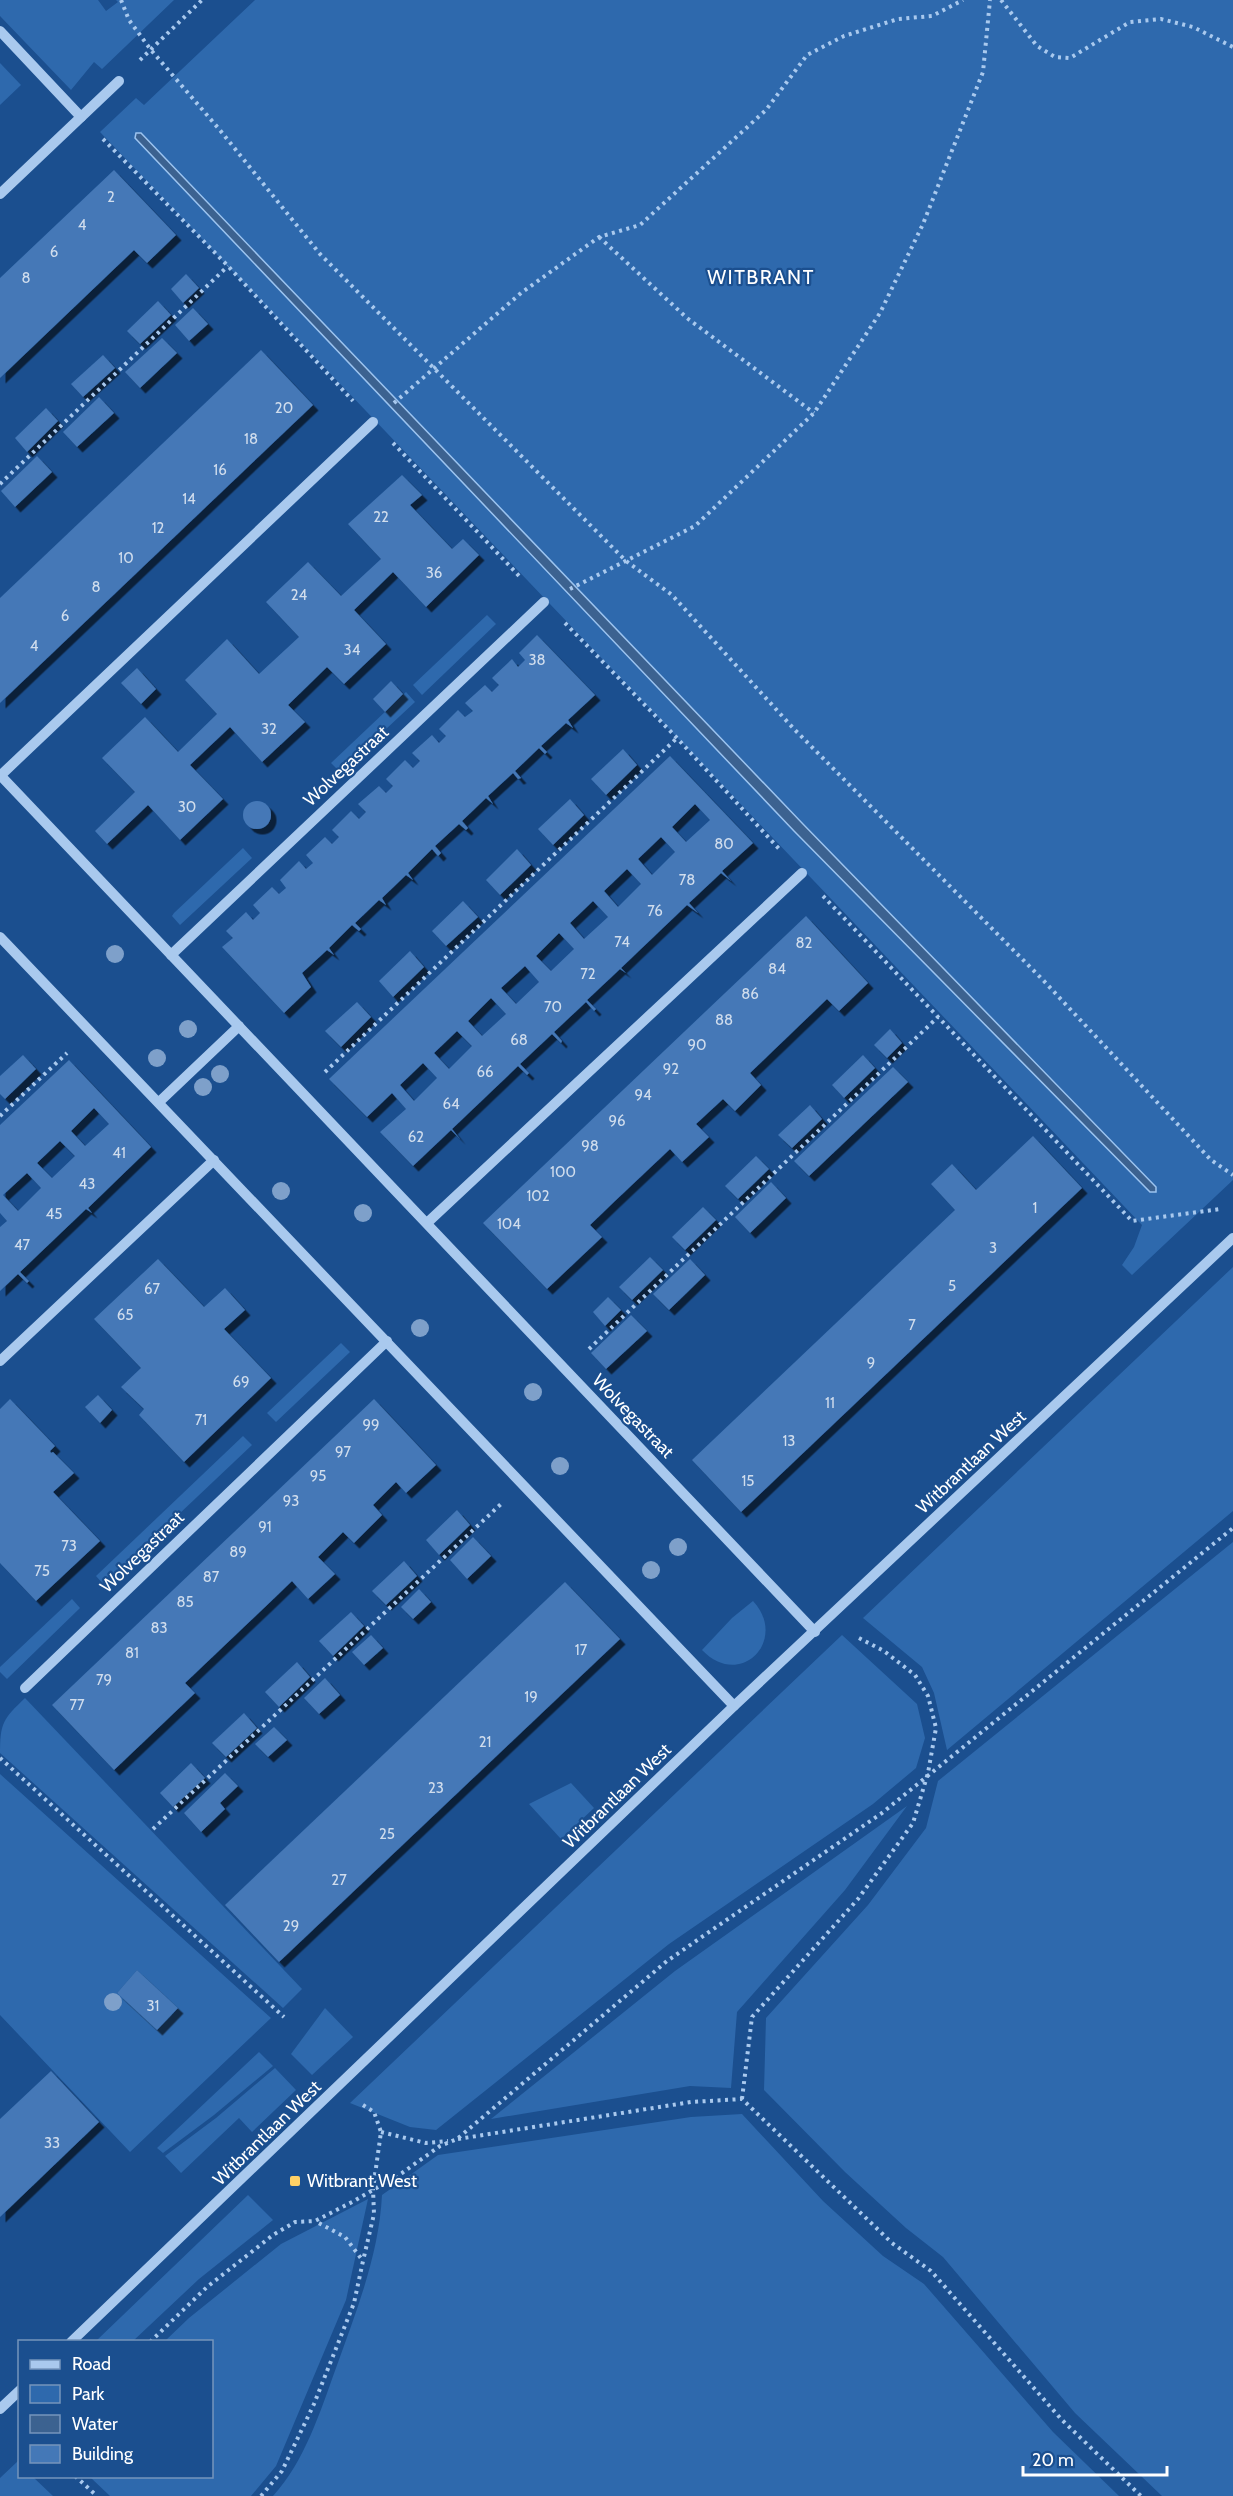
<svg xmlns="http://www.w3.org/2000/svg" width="1233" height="2496" font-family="Cabin,sans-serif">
<defs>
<filter id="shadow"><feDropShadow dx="5.5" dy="5.5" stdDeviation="0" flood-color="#0009"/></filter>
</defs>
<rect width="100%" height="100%" fill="#1b4f8f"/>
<g fill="#2e69ad" fill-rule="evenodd">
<polygon points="0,0 98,0 106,11 118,2 116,0 174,0 102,69 94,62 71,90 0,16"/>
<path d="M255 0H1233V1180L1132 1275 1122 1265 1134 1247 1142 1225 100 132 136 98 144 105ZM139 132 803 823 1150 1192 794 831 468 488Z"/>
<polygon points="0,63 21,85 0,105"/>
<polygon points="487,615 496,624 422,695 413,685"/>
<polygon points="406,692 415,702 340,772 331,763"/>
<polygon points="243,848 252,858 180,925 172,916 174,913"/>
<polygon points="1233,1267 1233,1511 947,1750 934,1693 922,1667 863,1618"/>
<polygon points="341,1343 350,1352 276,1422 267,1413"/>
<polygon points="243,1436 252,1445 104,1585 96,1576"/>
<polygon points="1233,1542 1233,2496 1162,2496 1075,2413 943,2257 906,2228 845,2172 764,2090 766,2018 868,1905 926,1828 938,1781"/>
<polygon points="72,1599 80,1608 7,1679 0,1672 0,1667"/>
<path d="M753 1601C789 1640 740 1690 702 1650L732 1618Z"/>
<polygon points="842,1635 917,1704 925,1738 916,1768 873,1804 669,1944 436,2130 410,2127 350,2103"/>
<path d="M25 1698 302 1989 283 2008 0 1753C0 1723 3 1719 25 1698Z"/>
<path d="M0 1774 271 2018 130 2152 0 2015ZM137 1970 178 2008 157 2030 117 1993Z"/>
<polygon points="571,1783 594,1808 561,1839 529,1804"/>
<polygon points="907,1806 845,1890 737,2012 731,2088 690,2086 491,2119 675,1971"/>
<polygon points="325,2008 353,2037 312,2075 291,2054"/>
<polygon points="259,2052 273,2066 214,2115 163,2153 157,2148"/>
<polygon points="275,2068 296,2090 252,2132 239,2118 181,2173 165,2156 216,2118"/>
<path d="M742 2114 823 2201 883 2256 924 2284 1053 2432 1119 2496H273C305 2461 320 2412 336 2368 356 2312 379 2255 382 2195L438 2155 691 2117Z"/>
<polygon points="248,2195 273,2220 199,2279 133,2341 96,2341"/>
<polygon points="368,2199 346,2300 276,2466 251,2496 110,2496 90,2477 212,2476 212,2342 165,2341 189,2318 281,2244"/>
<polygon points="18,2461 20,2476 33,2477 53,2496 0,2496 0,2478"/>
</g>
<polygon fill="#3c6290" stroke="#9cc4f0" stroke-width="1.5" points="136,133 141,133 803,824 1156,1187 1156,1192 1150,1192 794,831 135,138"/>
<g fill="#4478b7" fill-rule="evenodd" filter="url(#shadow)">
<polygon points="114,170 176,235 147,263 134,250 0,378 0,278"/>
<polygon points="186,274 199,288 183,303 171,289"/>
<polygon points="158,301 171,315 140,344 127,331"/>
<polygon points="193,308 208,324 189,341 175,325"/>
<polygon points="162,338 177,353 140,388 125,372"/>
<polygon points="261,350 313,405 0,703 0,598"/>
<polygon points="103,355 115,368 83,397 71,384"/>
<polygon points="99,397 114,413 77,447 63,432"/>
<polygon points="46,408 58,421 27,452 15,438"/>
<polygon points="37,456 52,472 15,507 1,491"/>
<polygon points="402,475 422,495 410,505 429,525 452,549 463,539 479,555 426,607 393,572 354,610 386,644 344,684 327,667 288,705 305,722 262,762 230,727 190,765 223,799 180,840 148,805 107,844 95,831 135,792 102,758 145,717 178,752 217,714 185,680 227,639 259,674 299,637 266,602 308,562 341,596 381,559 348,524"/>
<polygon points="537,635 595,695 568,720 573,728 566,723 541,746 547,752 545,754 539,748 515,771 521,778 518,779 513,773 488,796 493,804 486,798 462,821 468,828 466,830 459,824 435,846 441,853 438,856 432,849 408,873 413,880 406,875 382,898 386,905 379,900 355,923 361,929 359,931 352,925 329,948 334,955 327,950 302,973 311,987 284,1013 222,947 233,938 226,931 246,912 253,920 260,913 253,905 272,887 279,894 286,888 280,880 299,861 306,869 313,863 306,855 325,837 332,844 339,837 332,830 351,811 359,819 366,812 358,804 379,786 386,793 393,786 386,779 405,760 413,768 420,761 412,753 432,735 439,743 446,736 439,729 458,710 465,717 473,711 465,703 485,685 492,692 499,685 492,678 512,659 518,667 525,660 519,653"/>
<polygon points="137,668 156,689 141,704 121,683"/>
<polygon points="391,681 403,694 385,712 373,699"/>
<polygon points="623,749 637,765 606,795 591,779"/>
<path d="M670 756 753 843 722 871 731 881 721 873 689 903 698 913 687 905 621 968 626 973 620 969 587 1000 596 1009 594 1011 586 1002 554 1032 562 1041 561 1043 552 1034 520 1064 529 1073 527 1075 518 1066 452 1129 460 1139 451 1130 413 1166 380 1132 406 1109 392 1093 367 1117 329 1079ZM695 804 710 820 686 842 672 827ZM661 837 675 852 652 875 638 859ZM627 869 641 884 618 907 604 891ZM593 901 608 917 584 939 570 923ZM559 933 574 949 551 971 536 956ZM525 966 539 982 516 1004 501 988ZM491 998 506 1014 482 1036 468 1021ZM457 1031 472 1046 449 1069 434 1053ZM423 1063 437 1078 414 1101 400 1085Z"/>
<polygon points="570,799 584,815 553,845 538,829"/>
<circle cx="257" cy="815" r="14"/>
<polygon points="517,849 531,865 500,895 486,880"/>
<polygon points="463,901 478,917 446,946 432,931"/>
<polygon points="806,916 868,983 839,1011 827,999 776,1048 750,1073 761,1085 735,1111 723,1099 696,1124 709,1137 682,1162 670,1149 616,1200 590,1225 602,1237 547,1289 483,1223"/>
<polygon points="410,951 424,967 393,997 379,981"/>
<polygon points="357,1002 371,1017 341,1047 325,1031"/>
<polygon points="890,1029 902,1043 887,1058 874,1045"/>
<polygon points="23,1055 36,1069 5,1099 0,1094 0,1076"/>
<polygon points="863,1055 875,1068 844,1098 832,1085"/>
<path d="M69 1060 151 1147 88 1208 92 1213 86 1209 20 1272 29 1281 27 1283 18 1274 0 1291V1227L7 1221 0 1213V1125ZM94 1108 109 1124 85 1146 71 1131ZM60 1141 75 1156 52 1178 37 1163ZM27 1173 41 1188 18 1211 3 1195Z"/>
<polygon points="893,1067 908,1082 809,1176 794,1161"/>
<polygon points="810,1105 822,1119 792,1148 778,1135"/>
<polygon points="1033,1136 1082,1188 741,1512 692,1460 955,1210 931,1184 952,1164 976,1190"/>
<polygon points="756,1156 769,1169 738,1199 725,1186"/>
<polygon points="771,1182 786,1198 750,1233 735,1217"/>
<polygon points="703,1207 716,1220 685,1250 672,1237"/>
<polygon points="650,1257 663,1270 632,1300 619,1287"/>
<polygon points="158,1259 204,1307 225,1288 245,1310 224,1329 271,1378 184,1462 139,1415 144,1409 142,1407 121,1387 141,1368 94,1319"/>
<polygon points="690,1259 705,1275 669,1310 653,1294"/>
<polygon points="608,1297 621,1310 605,1326 593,1312"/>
<polygon points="631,1315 647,1331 606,1369 591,1353"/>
<polygon points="98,1395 112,1410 100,1423 85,1407"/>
<polygon points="10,1399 55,1446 50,1451 51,1453 53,1452 74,1473 53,1492 100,1541 36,1601 0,1563 0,1409"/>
<polygon points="374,1399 436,1465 406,1493 396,1482 373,1505 382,1515 354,1543 343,1532 318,1557 335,1574 308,1599 292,1581 265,1607 185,1683 195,1693 114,1770 52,1705"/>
<polygon points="457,1510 470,1525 439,1555 426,1540"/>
<polygon points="473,1537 491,1556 467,1579 450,1560"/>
<polygon points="404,1561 417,1576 386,1605 372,1591"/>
<polygon points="565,1582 620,1639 279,1962 225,1905"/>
<polygon points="419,1589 431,1602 413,1619 401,1607"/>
<polygon points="351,1612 364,1626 333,1656 319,1641"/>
<polygon points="371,1635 383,1648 364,1665 352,1652"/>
<polygon points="297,1662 310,1677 279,1707 265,1692"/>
<polygon points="325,1678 340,1695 319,1714 304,1698"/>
<polygon points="244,1713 257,1728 226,1757 212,1743"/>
<polygon points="274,1727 287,1740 268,1757 255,1744"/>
<polygon points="191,1763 205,1778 173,1807 160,1793"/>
<polygon points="225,1773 238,1786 220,1803 225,1809 201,1832 184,1813"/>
<polygon points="137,1970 178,2008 157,2030 117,1993"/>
<polygon points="51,2071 99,2122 0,2217 0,2119"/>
</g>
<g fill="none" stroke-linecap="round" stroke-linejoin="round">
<g stroke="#a9c9ee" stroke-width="4" stroke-dasharray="3 4.5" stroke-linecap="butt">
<polyline points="121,0 129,20 151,50 219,129 320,254 626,561 672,595 794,729 1043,980 1211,1160 1233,1175"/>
<polyline points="1001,0 1037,46 1055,57 1070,58 1130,22 1161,19 1193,27 1233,47"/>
<polyline points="140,60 202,0"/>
<polyline points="103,139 228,266 353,401"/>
<polyline points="599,237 687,318 814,413"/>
<polyline points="394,403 521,293 599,237 640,225 766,110 807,55 844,36 898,19 932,16 963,0"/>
<polyline points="393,443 522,579"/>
<polyline points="0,484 228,266"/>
<polyline points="570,589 695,526 814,413 880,313 923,224 983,72 990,0"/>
<polyline points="565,623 677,738 781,851"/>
<polyline points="823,896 1132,1221 1220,1209"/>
<polyline points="325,1072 677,738"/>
<polyline points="0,1116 67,1053"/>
<polyline points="589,1349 938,1017"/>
<polyline points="0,1758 284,2017"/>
<polyline points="153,1829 501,1504"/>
<polyline points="742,2099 752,2017 858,1899 913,1823 928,1773 936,1728 928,1696 915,1675 884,1651 855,1636"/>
<polyline points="363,2105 374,2112 381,2132 373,2189 374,2214 363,2261"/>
<polyline points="381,2132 426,2143 448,2141"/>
<polyline points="458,2139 691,2102 742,2099 892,2243 931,2271 1062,2420 1141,2496"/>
<polyline points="150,2342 207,2287 273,2235 295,2222 315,2221 354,2201 402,2173 440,2146 457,2139 667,1961 882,1813 1233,1528"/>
<polyline points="75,2476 97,2496"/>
<polyline points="261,2496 282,2471 314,2404 354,2303 363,2261 345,2237 315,2221"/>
</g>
<g stroke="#a9c9ee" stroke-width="10">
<polyline points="0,31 81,117"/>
<polyline points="0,194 119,81"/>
<polyline points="0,775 815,1632"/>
<polyline points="1,775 373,422"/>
<polyline points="0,937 734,1706"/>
<polyline points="171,955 544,602"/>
<polyline points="159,1102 239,1026"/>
<polyline points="427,1223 802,873"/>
<polyline points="0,1361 214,1160"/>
<polyline points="25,1688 387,1341"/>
<polyline points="71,2342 734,1706 1233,1238"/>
<polyline points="0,2409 20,2390"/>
</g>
</g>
<g fill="#7ea0ca">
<circle cx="115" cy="954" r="9"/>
<circle cx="188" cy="1029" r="9"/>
<circle cx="157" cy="1058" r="9"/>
<circle cx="220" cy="1074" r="9"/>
<circle cx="203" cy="1087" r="9"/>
<circle cx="281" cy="1191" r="9"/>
<circle cx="363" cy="1213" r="9"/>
<circle cx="420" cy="1328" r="9"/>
<circle cx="533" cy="1392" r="9"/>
<circle cx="560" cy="1466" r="9"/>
<circle cx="678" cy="1547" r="9"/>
<circle cx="651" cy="1570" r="9"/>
<circle cx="113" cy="2002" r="9"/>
</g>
<rect fill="#ffd166" stroke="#1b4f8f" stroke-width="2" x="289" y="2175" width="12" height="12" rx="3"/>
<g text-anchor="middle" stroke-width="4.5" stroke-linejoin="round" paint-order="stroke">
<g font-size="15" fill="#d0dded">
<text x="111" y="202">2</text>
<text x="82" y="230">4</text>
<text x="54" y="257">6</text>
<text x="26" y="283">8</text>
<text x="284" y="413">20</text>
<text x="251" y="444">18</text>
<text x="220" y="475">16</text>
<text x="189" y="504">14</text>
<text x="381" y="522">22</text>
<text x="158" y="533">12</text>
<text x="126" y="563">10</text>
<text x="434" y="578">36</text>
<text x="96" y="592">8</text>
<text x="299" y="600">24</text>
<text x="65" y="621">6</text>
<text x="34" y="651">4</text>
<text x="352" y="655">34</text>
<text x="537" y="665">38</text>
<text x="269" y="734">32</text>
<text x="187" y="812">30</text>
<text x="724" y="849">80</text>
<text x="687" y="885">78</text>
<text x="655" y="916">76</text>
<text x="622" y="947">74</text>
<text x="804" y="948">82</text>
<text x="777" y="974">84</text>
<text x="588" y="979">72</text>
<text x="750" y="999">86</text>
<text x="553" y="1012">70</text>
<text x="724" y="1025">88</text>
<text x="519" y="1045">68</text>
<text x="697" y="1050">90</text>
<text x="671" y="1074">92</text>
<text x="485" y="1077">66</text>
<text x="643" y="1100">94</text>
<text x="451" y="1109">64</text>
<text x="617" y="1126">96</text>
<text x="416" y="1142">62</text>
<text x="590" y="1151">98</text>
<text x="119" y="1158">41</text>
<text x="563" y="1177">100</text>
<text x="87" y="1189">43</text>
<text x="538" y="1201">102</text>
<text x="1035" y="1213">1</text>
<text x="54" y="1219">45</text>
<text x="509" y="1229">104</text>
<text x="22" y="1250">47</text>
<text x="993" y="1253">3</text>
<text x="952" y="1291">5</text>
<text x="152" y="1294">67</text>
<text x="125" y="1320">65</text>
<text x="912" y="1330">7</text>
<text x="871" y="1368">9</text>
<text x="241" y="1387">69</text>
<text x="830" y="1408">11</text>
<text x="201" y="1425">71</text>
<text x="371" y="1430">99</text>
<text x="789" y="1446">13</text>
<text x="343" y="1457">97</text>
<text x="318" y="1481">95</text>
<text x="748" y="1486">15</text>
<text x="291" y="1506">93</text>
<text x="265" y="1532">91</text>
<text x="69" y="1551">73</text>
<text x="238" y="1557">89</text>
<text x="42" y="1576">75</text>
<text x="211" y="1582">87</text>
<text x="185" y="1607">85</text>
<text x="159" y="1633">83</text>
<text x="581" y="1655">17</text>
<text x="132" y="1658">81</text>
<text x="104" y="1685">79</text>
<text x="531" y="1702">19</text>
<text x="77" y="1710">77</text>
<text x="485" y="1747">21</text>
<text x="436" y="1793">23</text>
<text x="387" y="1839">25</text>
<text x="339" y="1885">27</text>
<text x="291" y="1931">29</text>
<text x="153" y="2011">31</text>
<text x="52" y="2148">33</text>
</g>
<g font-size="18" fill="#fff" stroke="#1b4f8f">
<text transform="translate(346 766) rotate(-43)" y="6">Wolvegastraat</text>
<text transform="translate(633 1416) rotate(46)" y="6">Wolvegastraat</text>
<text transform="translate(971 1462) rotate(-43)" y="6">Witbrantlaan West</text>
<text transform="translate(142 1552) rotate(-44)" y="6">Wolvegastraat</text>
<text transform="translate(617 1796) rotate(-44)" y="6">Witbrantlaan West</text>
<text transform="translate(267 2133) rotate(-44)" y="6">Witbrantlaan West</text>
</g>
<g font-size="18" fill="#fff" stroke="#1b4f8f" text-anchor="start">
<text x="307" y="2187">Witbrant West</text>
</g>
<g font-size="20" letter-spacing="1.5" fill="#fff" stroke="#1b4f8f">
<text x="761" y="284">WITBRANT</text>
</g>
</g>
<rect x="18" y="2340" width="195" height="138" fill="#1b4f8f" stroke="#7695bc" stroke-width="1.5"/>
<rect x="30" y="2360" width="30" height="9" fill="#a9c9ee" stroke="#7695bc" stroke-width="1.5"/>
<text x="72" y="2370" font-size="18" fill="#ffffff">Road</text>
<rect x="30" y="2385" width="30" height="18" fill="#2e69ad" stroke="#7695bc" stroke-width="1.5"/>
<text x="72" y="2400" font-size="18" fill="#ffffff">Park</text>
<rect x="30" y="2415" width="30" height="18" fill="#3c6290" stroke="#7695bc" stroke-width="1.5"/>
<text x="72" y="2430" font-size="18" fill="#ffffff">Water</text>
<rect x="30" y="2445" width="30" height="18" fill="#4478b7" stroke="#7695bc" stroke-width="1.5"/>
<text x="72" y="2460" font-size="18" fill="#ffffff">Building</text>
<path d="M1023 2466v9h144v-9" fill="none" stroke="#ffffff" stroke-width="3"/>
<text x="1032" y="2466" font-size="18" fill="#ffffff" stroke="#1b4f8f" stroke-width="4.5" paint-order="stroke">20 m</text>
</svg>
